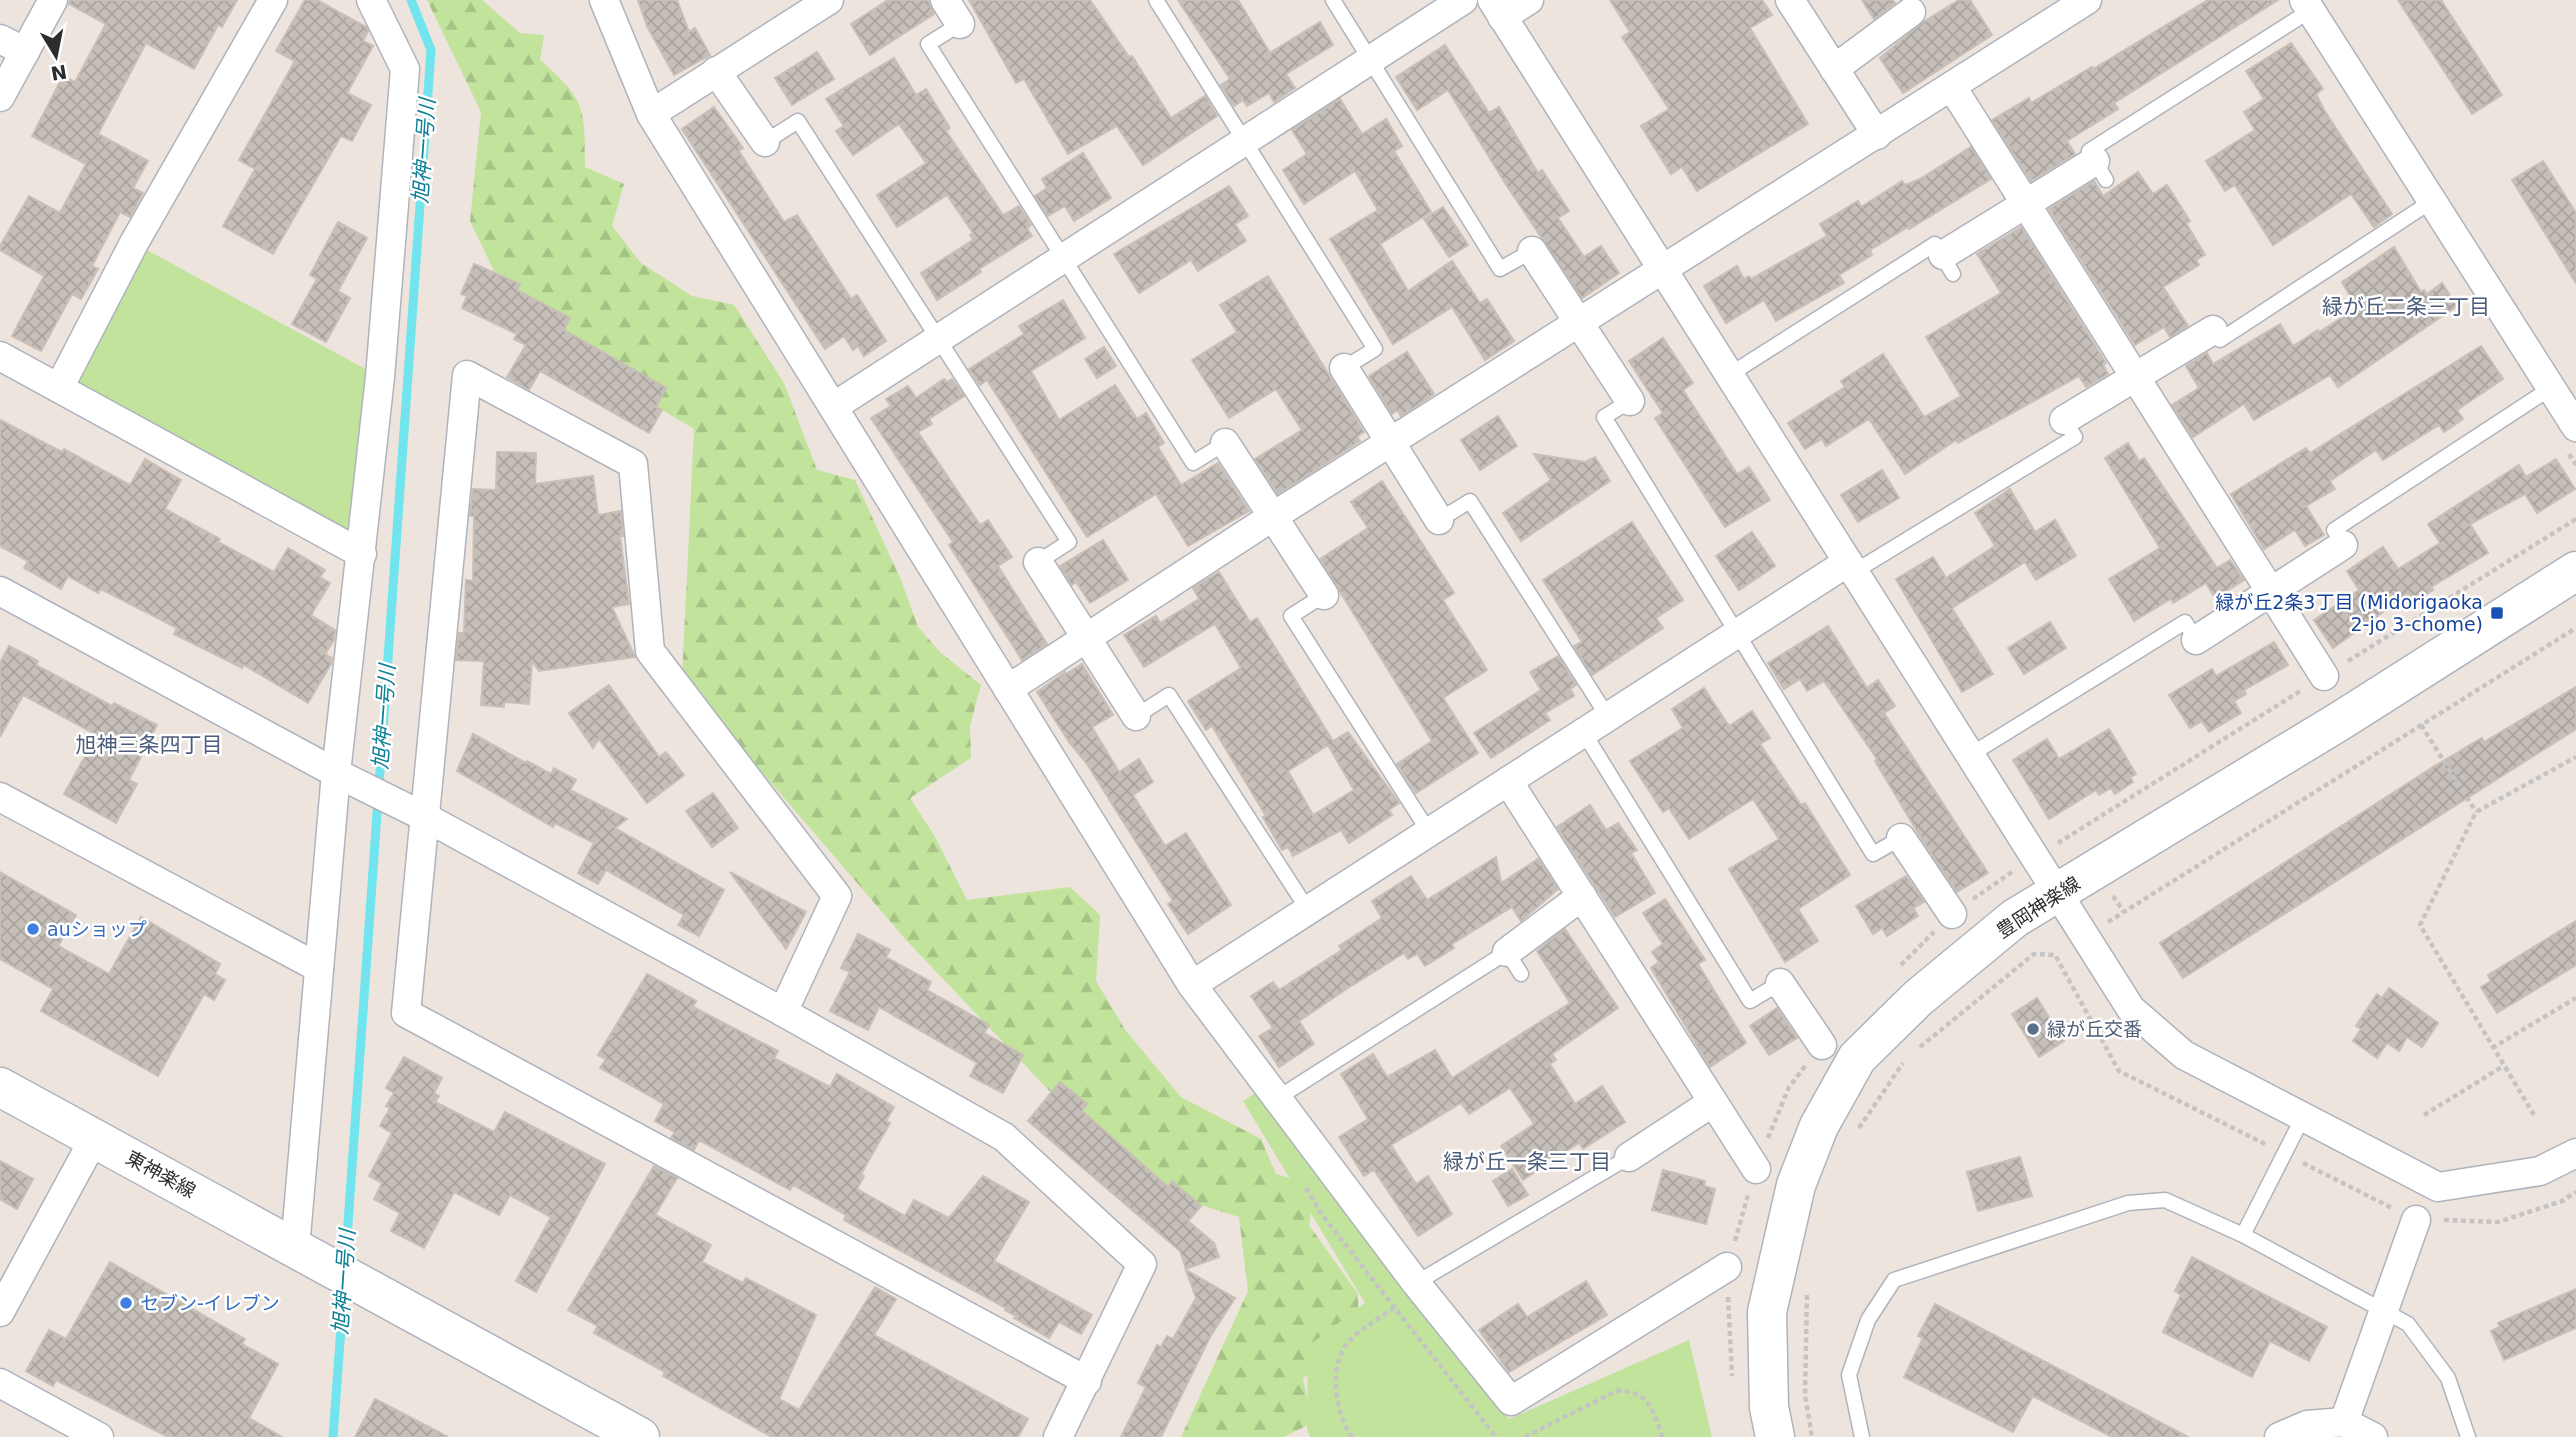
<svg xmlns="http://www.w3.org/2000/svg" width="2576" height="1437" font-family="'DejaVu Sans','Noto Sans JP',sans-serif">
<defs>
<pattern id="forest-firs" width="22" height="20" patternUnits="userSpaceOnUse" patternTransform="scale(1.75)"><rect width="22" height="20" fill="#c1e39b"/><path d="M5 1l3.5 6h-7zM16 11l3.5 6h-7z" fill="#a6c386"/></pattern>
<pattern id="building-cross-hatch" width="8" height="8" patternUnits="userSpaceOnUse" patternTransform="scale(1.75)"><rect width="8" height="8" fill="#c6bfb9"/><path d="M0 0l8 8M0 8l8-8" fill="none" stroke="#aaa49f"/></pattern>
</defs>
<rect width="100%" height="100%" fill="#ede4de"/>
<path fill="url(#forest-firs)" d="M427 0H482L520 33 544 35 540 60C586 100 585 108 585 167L624 184 612 226 641 263 692 296 734 305 784 383 817 470 855 480 901 580 918 627 941 653 981 685 970 726 971 758 910 798 934 835 967 900 1070 887 1100 915 1096 981 1126 1031 1181 1097 1261 1139 1276 1174 1302 1182 1312 1204 1309 1225 1358 1294 1359 1347 1303 1378 1312 1423 1284 1437H1181L1248 1291 1239 1217 1165 1194 1060 1102 907 941 682 679 694 429 538 335 505 294 470 221 481 112Z"/>
<g fill="#c1e39b">
<polygon points="134,243 380,377 362,554 59,388"/>
<polygon points="1257,1092 1509,1419 1689,1340 1712,1437 1310,1437 1307,1429 1308,1346 1365,1303 1243,1101"/>
</g>
<g fill="none" stroke-linecap="round" stroke-linejoin="round">
<g stroke="#72e4ee" stroke-width="9">
<polyline points="345,1266 431,50 411,0"/>
<polyline points="333,1437 344,1287"/>
</g>
</g>
<g fill="url(#building-cross-hatch)" stroke="#c9bfb7" stroke-width="2" fill-rule="evenodd">
<polygon points="70,0 237,0 222,27 218,25 194,69 146,43 98,134 148,161 133,188 143,193 130,217 120,212 92,266 98,269 81,299 72,294 41,351 12,336 44,276 0,250 0,246 29,196 60,213 86,164 32,136 63,76 75,82 106,24 69,4"/>
<polygon points="305,0 317,0 366,27 368,31 363,41 373,46 347,93 371,105 352,141 341,136 273,254 223,226 255,169 239,160 295,61 276,51"/>
<polygon points="638,0 677,0 689,32 695,28 710,55 674,75 647,26"/>
<polygon points="888,0 928,0 934,14 870,55 851,24"/>
<polygon points="969,0 1090,0 1129,57 1132,56 1171,118 1205,96 1217,116 1143,165 1117,126 1068,154 1024,79 1016,83"/>
<polygon points="1178,0 1238,0 1270,53 1320,22 1333,45 1286,74 1295,88 1274,102 1269,93 1247,106 1243,100 1234,106 1221,85 1230,79"/>
<polygon points="1610,0 1762,0 1772,15 1750,28 1808,124 1697,191 1682,167 1671,174 1641,126 1669,109 1622,37 1630,32"/>
<polygon points="1862,0 1892,0 1895,3 1874,19"/>
<polygon points="1959,0 1970,0 1992,35 1903,93 1880,58 1923,22"/>
<polygon points="2208,0 2278,0 2114,103 2118,109 2067,141 2075,154 2031,181 1992,120 2029,98 2031,103 2092,67 2093,69"/>
<polygon points="2398,0 2441,0 2502,95 2472,114"/>
<polygon points="2291,43 2323,89 2316,94 2324,110 2392,214 2374,227 2351,194 2273,245 2235,185 2225,191 2206,161 2255,130 2244,112 2264,99 2246,71"/>
<polygon points="1445,45 1489,113 1499,107 1538,173 1542,170 1569,211 1558,218 1584,257 1601,246 1619,273 1582,298 1505,183 1448,90 1417,110 1396,77"/>
<polygon points="817,52 834,79 792,105 775,78"/>
<polygon points="894,58 916,95 926,89 950,128 946,131 1003,215 1019,206 1031,225 1027,228 1032,236 979,269 981,272 937,300 921,273 973,240 970,235 973,233 947,195 897,227 877,195 926,163 899,124 853,155 836,131 844,126 826,99"/>
<polygon points="1340,99 1362,134 1386,119 1402,146 1394,151 1431,212 1380,244 1408,291 1452,261 1480,303 1487,299 1514,341 1485,360 1452,307 1393,344 1330,239 1378,210 1355,171 1304,204 1283,170 1307,154 1292,130"/>
<polygon points="714,107 743,148 739,151 784,222 797,215 851,299 857,295 886,341 864,356 858,346 853,350 844,336 825,349 682,129"/>
<polygon points="1971,147 1991,179 1909,229 1908,227 1870,250 1872,255 1839,275 1844,283 1776,321 1764,300 1726,323 1704,286 1737,266 1744,279 1749,276 1751,279 1827,236 1820,224 1858,201 1861,207 1902,181 1905,185 1920,179"/>
<polygon points="1083,153 1111,198 1074,221 1065,206 1048,216 1035,196 1047,188 1042,179"/>
<polygon points="2543,161 2576,213 2576,283 2512,180"/>
<polygon points="2138,172 2153,194 2167,185 2190,221 2186,223 2205,255 2196,260 2199,265 2163,287 2188,326 2170,337 2164,327 2135,345 2049,209 2094,181 2103,196"/>
<polygon points="1229,186 1248,216 1235,224 1246,241 1198,271 1191,260 1139,293 1114,254"/>
<polygon points="1443,207 1468,245 1449,257 1424,219"/>
<polygon points="338,222 367,238 338,291 350,298 326,342 292,324 317,279 310,275"/>
<polygon points="2021,227 2106,363 2103,365 2108,374 2086,387 2079,376 1958,443 1956,440 1905,474 1869,419 1826,446 1822,439 1805,449 1788,423 1845,387 1841,381 1883,354 1924,417 1961,396 1926,337 2001,293 1977,254"/>
<polygon points="2394,247 2421,292 2424,290 2427,294 2442,283 2457,306 2338,387 2330,375 2254,420 2244,404 2193,437 2172,405 2199,388 2186,366 2207,353 2213,364 2280,324 2293,346 2318,330 2319,332 2357,308 2342,282"/>
<polygon points="474,264 520,284 517,290 570,318 564,330 666,388 656,407 662,410 649,433 540,371 529,390 507,377 526,345 514,339 517,334 462,308 467,296 461,294"/>
<polygon points="1268,276 1364,432 1357,437 1360,441 1278,494 1255,459 1302,430 1276,389 1229,418 1192,360 1237,332 1220,305"/>
<polygon points="1063,300 1085,338 1031,371 1059,420 1115,385 1137,419 1146,413 1164,443 1158,447 1181,485 1218,463 1249,511 1188,546 1156,494 1087,537 987,380 980,385 969,369 1024,334 1019,326"/>
<polygon points="1663,338 1693,383 1683,390 1737,474 1749,467 1770,500 1725,527 1655,418 1663,413 1629,361"/>
<polygon points="2481,346 2503,379 2457,410 2463,419 2444,432 2439,425 2383,460 2376,450 2330,481 2335,489 2306,506 2324,535 2305,546 2295,530 2264,549 2231,494 2306,448 2310,453"/>
<polygon points="1104,347 1116,366 1097,378 1085,359"/>
<polygon points="1407,352 1434,394 1401,416 1397,410 1392,414 1369,376"/>
<polygon points="944,379 947,382 952,379 964,396 929,419 932,424 918,432 980,525 988,520 1012,557 998,566 1047,644 1022,660 949,545 953,542 871,418 891,406 886,399 908,386 916,398"/>
<polygon points="1498,416 1517,446 1480,470 1461,440"/>
<polygon points="0,420 62,452 64,449 130,485 145,459 181,480 165,509 220,539 218,542 274,572 288,548 325,570 320,577 330,583 311,615 335,630 334,640 325,654 332,658 331,664 308,703 244,665 242,668 174,634 177,628 101,589 98,593 68,576 61,589 24,568 28,561 0,546"/>
<polygon points="2128,443 2139,461 2144,458 2217,568 2230,560 2244,580 2215,598 2206,583 2173,603 2171,599 2134,621 2109,579 2160,548 2105,458"/>
<polygon points="497,452 536,453 535,484 593,476 598,515 621,511 623,536 620,536 629,604 612,607 635,657 539,671 532,661 529,704 504,702 504,707 481,705 484,661 456,660 459,633 464,633 466,580 473,581 474,516 470,516 473,489 496,490"/>
<polygon points="1534,454 1585,462 1595,457 1610,481 1521,541 1503,513 1551,480"/>
<polygon points="2556,459 2575,489 2537,513 2525,494 2470,524 2488,553 2431,587 2433,590 2413,602 2408,594 2333,648 2314,620 2359,590 2347,571 2383,547 2398,569 2440,543 2428,524 2519,465 2526,477"/>
<polygon points="1882,470 1899,498 1858,522 1841,495"/>
<polygon points="1382,481 1454,593 1443,600 1487,670 1443,698 1478,753 1416,793 1397,764 1432,741 1320,559 1368,528 1351,502"/>
<polygon points="2010,489 2035,532 2055,520 2076,556 2036,580 2025,562 1952,608 1993,674 1962,692 1896,579 1933,557 1946,578 1995,546 1975,513"/>
<polygon points="1632,522 1683,600 1656,618 1663,628 1592,675 1574,646 1582,642 1543,580"/>
<polygon points="1752,532 1775,566 1739,590 1716,556"/>
<polygon points="1103,540 1128,580 1090,603 1076,582 1072,585 1060,566"/>
<path d="M1219 572 1250 622 1257 618 1333 741 1348 732 1399 803 1389 810 1392 815 1349 843 1341 830 1293 856 1288 847 1282 850 1263 817 1266 816 1212 726 1206 730 1188 701 1241 668 1215 624 1144 667 1124 635 1156 616 1160 623 1199 599 1193 588ZM1328 745 1354 790 1313 815 1288 771Z"/>
<polygon points="2050,622 2066,648 2024,674 2008,648"/>
<polygon points="1828,626 1867,688 1878,680 1895,706 1884,713 1988,873 1957,892 1923,841 1875,761 1877,759 1824,681 1807,691 1800,679 1784,689 1768,663"/>
<polygon points="2274,642 2288,665 2244,690 2246,694 2234,701 2241,713 2209,732 2202,721 2190,728 2169,695 2212,669 2216,676"/>
<polygon points="9,646 38,661 36,665 112,706 114,703 157,725 129,780 137,784 116,823 64,794 97,735 23,695 0,737 0,663"/>
<polygon points="1558,656 1576,685 1570,689 1574,696 1545,713 1550,720 1491,758 1474,733 1541,690 1530,672"/>
<polygon points="1082,664 1113,715 1092,727 1119,772 1139,759 1153,782 1133,795 1165,846 1186,833 1231,905 1188,934 1168,904 1173,901 1087,764 1069,742 1037,692 1065,672 1066,674"/>
<polygon points="609,685 659,757 666,752 684,775 647,803 599,739 593,748 569,713"/>
<polygon points="2576,687 2576,729 2183,978 2160,943 2433,767 2482,738 2484,742"/>
<polygon points="1704,688 1729,726 1752,711 1770,738 1760,744 1801,805 1805,803 1850,875 1798,909 1818,941 1785,962 1729,869 1779,839 1753,799 1689,839 1669,808 1663,812 1630,761 1683,728 1672,709"/>
<polygon points="2109,729 2136,774 2130,777 2133,782 2115,794 2111,788 2099,795 2096,790 2049,819 2013,760 2047,739 2059,759"/>
<polygon points="473,734 526,763 527,761 551,774 554,768 576,780 570,790 627,819 615,828 724,890 699,936 678,925 684,915 606,870 598,884 578,873 594,843 555,823 553,827 457,771"/>
<polygon points="713,793 738,828 712,847 686,811"/>
<polygon points="1590,805 1606,830 1618,823 1637,850 1631,853 1655,893 1615,917 1557,827"/>
<polygon points="1496,857 1501,883 1538,859 1558,889 1521,921 1512,907 1452,944 1454,948 1425,966 1417,954 1408,959 1404,953 1348,988 1299,1021 1314,1044 1279,1067 1259,1036 1273,1028 1251,996 1273,982 1279,990 1342,950 1339,946 1382,918 1372,901 1411,876 1427,900"/>
<polygon points="0,872 76,915 58,946 109,974 141,917 220,964 215,974 225,980 214,1000 204,994 158,1076 41,1011 53,989 0,959"/>
<polygon points="730,872 806,912 786,949"/>
<polygon points="1906,876 1924,902 1913,908 1918,916 1887,936 1882,928 1873,934 1856,906"/>
<polygon points="1665,899 1705,960 1698,964 1746,1043 1710,1067 1651,968 1659,962 1652,952 1663,944 1643,913"/>
<polygon points="2576,921 2576,965 2497,1013 2481,987 2491,981 2488,975"/>
<polygon points="1565,929 1618,1008 1552,1054 1556,1060 1550,1064 1575,1104 1602,1086 1625,1122 1583,1149 1579,1143 1523,1180 1501,1146 1534,1124 1510,1088 1469,1114 1461,1103 1391,1145 1416,1184 1428,1176 1452,1214 1418,1236 1374,1170 1364,1176 1339,1137 1368,1119 1341,1074 1373,1054 1387,1077 1435,1050 1452,1078 1570,1003 1537,951"/>
<polygon points="858,934 890,950 886,957 931,982 927,990 989,1025 984,1033 1023,1055 1003,1093 970,1076 977,1063 879,1007 868,1030 830,1011 850,972 841,968"/>
<polygon points="647,974 696,1001 693,1007 778,1051 774,1058 830,1087 837,1074 894,1107 886,1121 890,1123 861,1174 864,1176 857,1189 905,1216 914,1200 949,1218 983,1176 1029,1202 994,1261 1092,1315 1081,1334 1059,1322 1049,1338 1014,1318 1016,1316 1005,1310 1006,1308 844,1220 846,1215 793,1185 790,1190 699,1140 694,1150 671,1138 675,1132 655,1121 664,1104 600,1068 606,1059 598,1055"/>
<polygon points="2389,988 2438,1023 2422,1047 2407,1037 2399,1051 2387,1043 2377,1058 2353,1041 2361,1029 2356,1026 2377,994 2382,998"/>
<polygon points="2037,998 2064,1041 2039,1057 2012,1014"/>
<polygon points="1777,1008 1797,1038 1769,1055 1750,1026"/>
<polygon points="404,1057 442,1078 434,1093 439,1096 435,1102 494,1132 505,1112 605,1164 536,1292 516,1281 551,1217 510,1195 499,1215 454,1192 424,1248 391,1231 400,1213 374,1199 382,1183 369,1176 392,1133 380,1126 390,1108 386,1106 394,1093 386,1088"/>
<polygon points="1060,1082 1087,1104 1082,1111 1168,1187 1172,1181 1201,1206 1188,1221 1214,1243 1219,1257 1186,1269 1180,1251 1028,1121"/>
<polygon points="2020,1157 2032,1196 1978,1211 1967,1172"/>
<polygon points="0,1161 33,1179 17,1209 0,1199"/>
<polygon points="654,1166 677,1178 655,1215 711,1245 702,1262 743,1283 746,1278 816,1315 779,1399 799,1410 875,1287 896,1299 874,1335 1028,1419 1018,1437 772,1437 663,1376 665,1372 594,1333 598,1326 568,1310"/>
<polygon points="1512,1169 1528,1195 1508,1206 1493,1181"/>
<polygon points="1663,1170 1705,1181 1704,1186 1715,1189 1706,1224 1652,1210"/>
<polygon points="2192,1257 2327,1327 2309,1361 2270,1341 2252,1377 2163,1332 2181,1295 2175,1291"/>
<polygon points="110,1262 245,1339 242,1344 278,1364 249,1418 282,1437 168,1437 56,1380 53,1386 26,1371 49,1330 66,1339"/>
<polygon points="1186,1270 1235,1298 1210,1337 1161,1437 1121,1437 1146,1387 1138,1383 1157,1345 1161,1347 1167,1336 1173,1339 1196,1298"/>
<polygon points="1586,1281 1607,1315 1509,1372 1479,1330 1518,1304 1527,1317"/>
<polygon points="2576,1289 2576,1328 2504,1360 2491,1331 2500,1327 2498,1323"/>
<polygon points="1935,1304 2188,1437 2112,1437 2033,1396 2013,1432 1904,1377 1923,1338 1918,1336"/>
<polygon points="375,1399 448,1437 355,1437"/>
</g>
<g fill="none" stroke-linecap="round" stroke-linejoin="round">
<defs>
<g id="lane">
<polyline points="1156,0 1375,349 1344,368"/>
<polyline points="1333,0 1500,269 1532,251"/>
<polyline points="960,24 928,44 1193,463 1225,443"/>
<polyline points="765,142 798,121 1069,542 1038,562"/>
<polyline points="2106,180 2089,151 2311,10"/>
<polyline points="2214,331 2220,340 2432,201"/>
<polyline points="1729,375 1935,244 1953,274"/>
<polyline points="1630,401 1604,417 1873,854 1901,838"/>
<polyline points="1439,520 1470,501 1608,717"/>
<polyline points="2343,545 2334,530 2551,388"/>
<polyline points="1854,572 2075,437 2063,418"/>
<polyline points="1324,595 1291,616 1429,832"/>
<polyline points="1136,716 1169,695 1308,910"/>
<polyline points="1584,733 1750,1001 1780,983"/>
<polyline points="1970,755 2185,622 2196,640"/>
<polyline points="1276,1099 1507,952 1521,974"/>
<polyline points="2243,1235 2303,1117"/>
<polyline points="1416,1283 1629,1157"/>
<polyline points="1862,1437 1849,1375 1868,1320 1894,1280 2128,1203 2165,1200 2243,1235 2408,1324 2448,1378 2468,1437"/>
</g>
<g id="street">
<polyline points="604,0 651,114 1192,985 1416,1283 1511,1401 1727,1267"/>
<polyline points="945,0 960,24"/>
<polyline points="1492,0 2131,1009 2184,1055 2438,1187 2540,1171 2576,1153"/>
<polyline points="1790,0 1877,135"/>
<polyline points="2304,0 2576,427"/>
<polyline points="1502,17 1529,0"/>
<polyline points="0,39 25,52"/>
<polyline points="1834,69 1911,12"/>
<polyline points="716,71 765,142"/>
<polyline points="1952,87 2324,676"/>
<polyline points="0,97 53,0"/>
<polyline points="651,114 829,0"/>
<polyline points="1532,251 1630,401"/>
<polyline points="1943,255 2095,161"/>
<polyline points="0,356 362,554"/>
<polyline points="1344,368 1439,520"/>
<polyline points="59,388 134,243 273,0"/>
<polyline points="833,407 1463,0"/>
<polyline points="2064,420 2213,330"/>
<polyline points="1225,443 1324,595"/>
<polyline points="1038,562 1136,716"/>
<polyline points="0,591 336,773 425,817 783,1012 1004,1137 1142,1264 1058,1437"/>
<polyline points="2196,640 2343,545"/>
<polyline points="1008,689 1272,517 2087,0"/>
<polyline points="1508,781 1756,1169"/>
<polyline points="0,797 319,968"/>
<polyline points="1901,838 1952,914"/>
<polyline points="1507,952 1582,896"/>
<polyline points="1780,983 1822,1045"/>
<polyline points="1192,985 1848,562"/>
<polyline points="783,1012 837,896 650,651 633,464 467,375 406,1013 1087,1381"/>
<polyline points="1629,1157 1713,1102"/>
<polyline points="295,1248 336,773 380,377 405,69 371,0"/>
<polyline points="0,1312 95,1137"/>
<polyline points="0,1383 99,1437"/>
<polyline points="2344,1422 2416,1220"/>
<polyline points="2279,1437 2307,1425 2344,1422 2373,1437"/>
</g>
<g id="secondary">
<polyline points="0,1087 640,1437"/>
<polyline points="1775,1437 1769,1407 1767,1312 1796,1185 1819,1126 1857,1058 1918,998 2015,918 2340,721 2576,571"/>
</g>
</defs>
<use href="#lane" stroke="#aeb3bc" stroke-width="17"/>
<use href="#street" stroke="#aeb3bc" stroke-width="31"/>
<use href="#secondary" stroke="#aeb3bc" stroke-width="41"/>
<g stroke="#c4c4c4" stroke-width="4.5" stroke-dasharray="5 3.5" stroke-linecap="butt">
<polyline points="2569,454 2576,465"/>
<polyline points="2348,661 2576,519"/>
<polyline points="2421,725 2476,812"/>
<polyline points="2058,843 2302,690"/>
<polyline points="2113,896 2124,912"/>
<polyline points="1973,899 2012,872"/>
<polyline points="2108,922 2576,628"/>
<polyline points="1901,965 1934,932"/>
<polyline points="1920,1047 2034,954 2055,955 2119,1071 2267,1145"/>
<polyline points="2492,1048 2576,998"/>
<polyline points="2424,1115 2502,1067"/>
<polyline points="2534,1115 2420,925 2476,812 2576,757"/>
<polyline points="1859,1128 1903,1063"/>
<polyline points="1768,1138 1789,1087 1806,1065"/>
<polyline points="2303,1163 2392,1208"/>
<polyline points="1306,1188 1323,1216 1496,1437"/>
<polyline points="2444,1220 2498,1222 2562,1201 2576,1192"/>
<polyline points="1735,1241 1748,1195"/>
<polyline points="1807,1295 1805,1395 1812,1437"/>
<polyline points="1728,1297 1732,1376"/>
<path d="M1352 1437C1335 1413 1327 1364 1350 1340 1362 1328 1380 1318 1394 1308"/>
<path d="M1525 1437 1616 1391C1648 1389 1654 1411 1662 1437"/>
</g>
<use href="#lane" stroke="#fff" stroke-width="14"/>
<use href="#street" stroke="#fff" stroke-width="28"/>
<use href="#secondary" stroke="#fff" stroke-width="38"/>
</g>
<rect fill="#1a4fb4" stroke="#fff" stroke-width="2.5" x="2490" y="606" width="14" height="14" rx="3.5"/>
<g fill="#3f7fe0" stroke="#fff" stroke-width="2.5">
<circle cx="33" cy="929" r="7"/>
<circle cx="126" cy="1303" r="7"/>
</g>
<circle fill="#5c6f8a" stroke="#fff" stroke-width="2.5" cx="2033" cy="1029" r="7"/>
<g text-anchor="middle" stroke-width="5" stroke-linejoin="round" paint-order="stroke">
<g font-size="19" fill="#164399" stroke="#fff" text-anchor="end">
<text x="2483" y="609">緑が丘2条3丁目 (Midorigaoka<tspan x="2483" dy="22">2-jo 3-chome)</tspan></text>
</g>
<g font-size="19" fill="#2c2c2c" stroke="#fff">
<text transform="translate(2038 907) rotate(-33)" y="7">豊岡神楽線</text>
<text transform="translate(161 1174) rotate(29)" y="7">東神楽線</text>
</g>
<g font-size="19" fill="#366cbe" stroke="#fff" text-anchor="start">
<text x="47" y="936">auショップ</text>
<text x="140" y="1310">セブン-イレブン</text>
</g>
<g font-size="19" fill="#4e5e75" stroke="#fff" text-anchor="start">
<text x="2047" y="1036">緑が丘交番</text>
</g>
<g font-size="21" font-style="italic" fill="#0e8096" stroke="#fff">
<text transform="translate(424 151) rotate(-86)" y="7">旭神一号川</text>
<text transform="translate(384 717) rotate(-86)" y="7">旭神一号川</text>
<text transform="translate(344 1282) rotate(-86)" y="7">旭神一号川</text>
</g>
<g font-size="21" fill="#4c5d7c" stroke="#fff">
<text x="2406" y="314">緑が丘二条三丁目</text>
<text x="149" y="752">旭神三条四丁目</text>
<text x="1527" y="1169">緑が丘一条三丁目</text>
</g>
</g>
<g transform="translate(56 56) rotate(170)" stroke="#ffffff" stroke-width="5" paint-order="stroke">
<path d="M0-5L12 26L0 18L-12 26Z" fill="#2c2c2c"/>
<text y="-10" font-size="19" font-weight="bold" text-anchor="middle" fill="#2c2c2c">N</text>
</g>
</svg>
